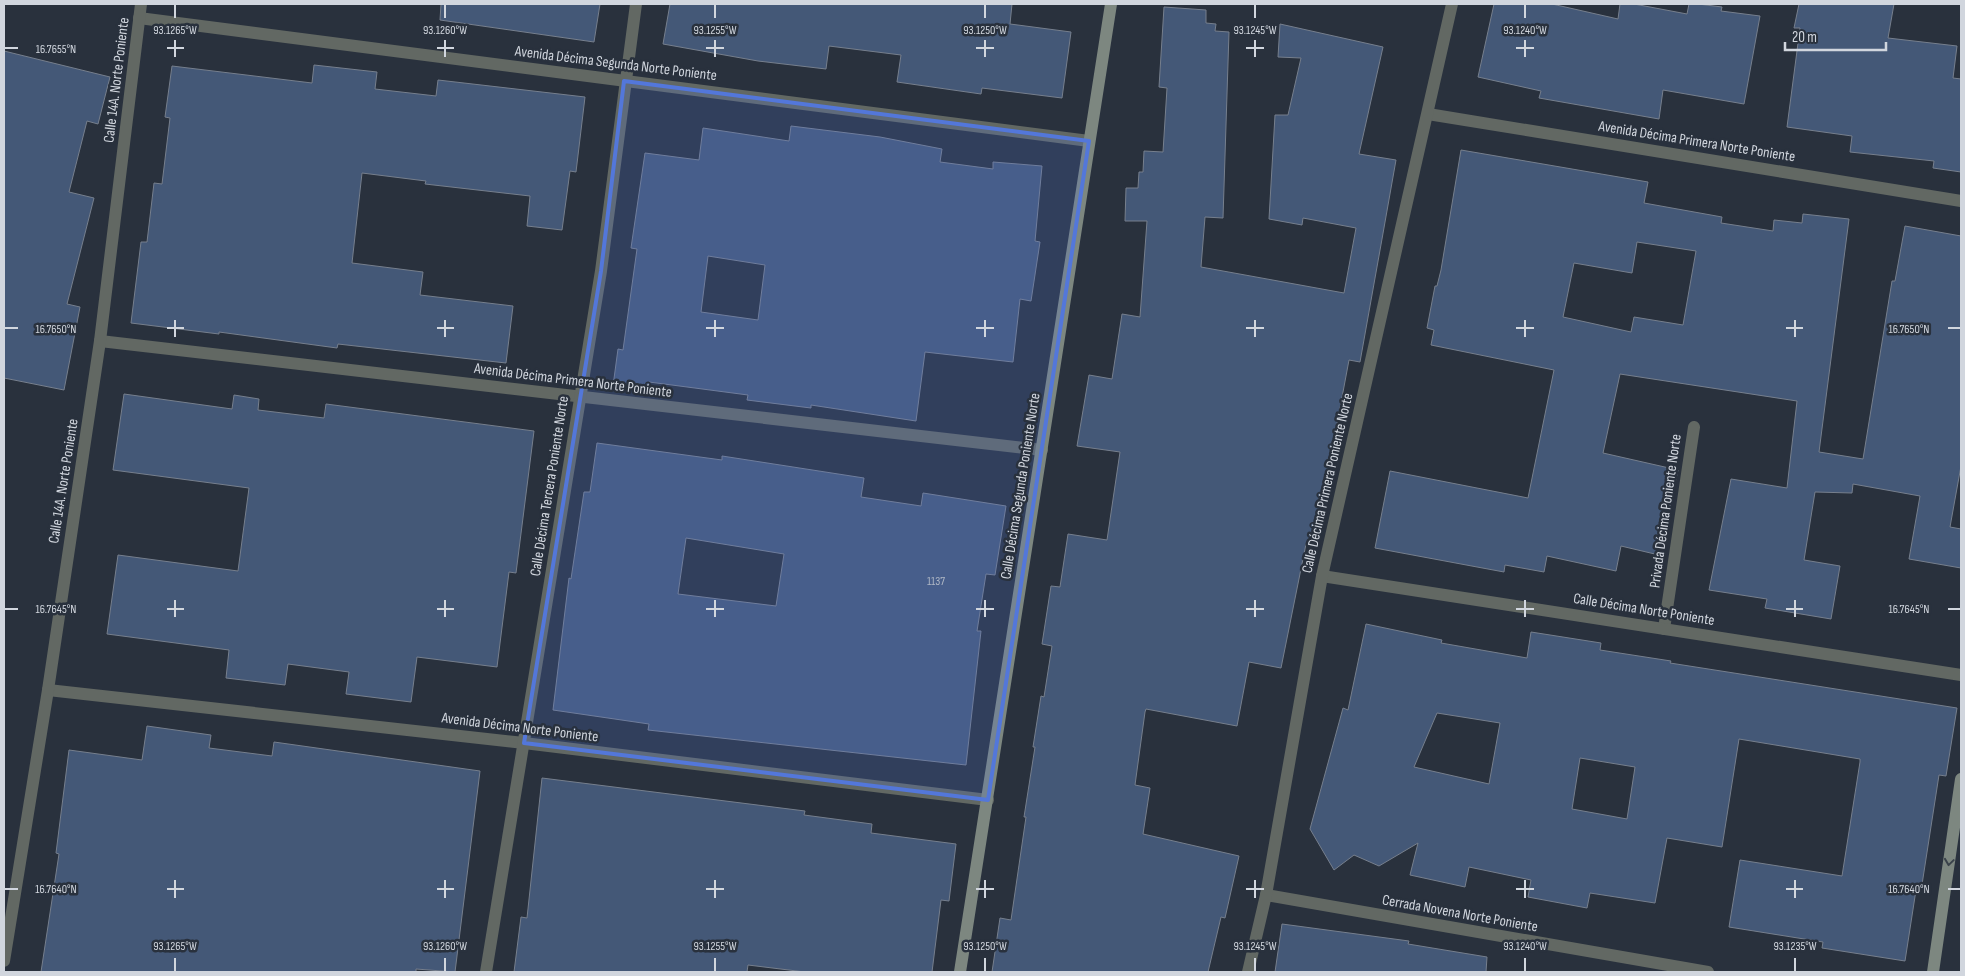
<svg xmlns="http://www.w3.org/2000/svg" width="1965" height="976" font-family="'Sofia Sans Condensed',sans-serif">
<rect width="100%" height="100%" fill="#29313d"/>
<g fill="#445877" stroke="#767f8d" fill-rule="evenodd">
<polygon points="441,4 600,4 594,42 440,20"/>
<polygon points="670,4 1012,4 1010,24 1071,32 1062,98 982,88 981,94 897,82 901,55 829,46 826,69 758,61 663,44"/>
<polygon points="1494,4 1552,4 1618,19 1620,4 1634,4 1687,14 1689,4 1698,4 1722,7 1721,11 1760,16 1744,104 1663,90 1659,119 1539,98 1541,91 1478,77"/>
<polygon points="1799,4 1894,4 1888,38 1957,46 1953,78 1961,79 1961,172 1933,168 1934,161 1850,152 1852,136 1787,127 1800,28 1794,28"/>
<polygon points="1164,7 1206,10 1206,23 1216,24 1215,31 1229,32 1223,218 1205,217 1201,267 1344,293 1356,228 1303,218 1302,225 1269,219 1275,115 1288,115 1301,58 1278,57 1280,24 1383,47 1359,154 1396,160 1382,239 1360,362 1349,360 1337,424 1341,425 1318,546 1306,544 1281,668 1249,662 1237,726 1146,709 1145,712 1135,785 1150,788 1143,834 1239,856 1225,918 1221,917 1208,972 992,972 1000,918 1011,920 1026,817 1024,817 1035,747 1033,747 1041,696 1044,697 1052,646 1042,644 1051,586 1060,587 1068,534 1107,540 1120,452 1077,446 1089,375 1112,379 1122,314 1140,317 1147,221 1125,221 1126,188 1138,188 1139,172 1143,172 1144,151 1163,152 1167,88 1159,87"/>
<polygon points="4,51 110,77 98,124 87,121 69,192 94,198 67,304 80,307 64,390 4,378"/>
<polygon points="314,65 377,72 375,89 436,96 438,80 585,97 576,172 570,171 562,230 527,226 530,196 425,184 426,181 362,173 352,263 423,272 420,295 513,306 506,363 338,344 337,348 219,332 219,334 131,323 141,242 147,242 154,183 162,184 170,118 165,117 172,66 312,83"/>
<path d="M791 126 880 137 942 149 940 162 993 169V162L1042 166 1035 241 1040 242 1031 301 1020 299 1013 362 925 352 916 421 811 405V408L747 400 748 395 649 382 648 391 613 386 618 349 623 350 637 249 631 248 645 153 699 160 703 128 789 141ZM708 256 765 265 758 320 701 312Z"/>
<path d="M1461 150 1648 182 1644 203 1722 217 1721 223 1773 231 1774 220 1802 223 1803 214 1849 219 1819 452 1863 459 1892 281H1895L1905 226 1961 236V466L1950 527 1961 529V568L1909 559 1920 496 1853 484 1852 493 1815 492 1804 560 1840 566 1831 619 1765 608 1767 599 1709 590 1731 479 1787 488 1797 401 1620 374 1603 453 1678 470 1659 555 1621 546 1616 571 1547 556 1544 572 1505 565 1504 572 1375 548 1390 471 1528 498 1554 370 1431 345 1434 330 1427 328 1435 286H1437L1441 270ZM1637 242 1696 251 1683 325 1634 317 1631 332 1563 317 1574 263 1632 273Z"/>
<polygon points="124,394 232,409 234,395 259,399 258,410 324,418 326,404 534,431 516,573 509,572 497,667 417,657 411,702 346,694 349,672 288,664 285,685 226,678 229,650 107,634 118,555 238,571 249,488 113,470"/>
<path d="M597 443 722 460V456L864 478 861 497 921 506 923 493 1006 506 995 575 986 574 977 631H981L966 765 648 730 649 724 553 710 569 578 571 579 584 492H590ZM686 538 784 554 776 606 678 594Z"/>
<path d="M1366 624 1442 640 1441 643 1527 658 1531 632 1601 643 1600 650 1671 661 1670 663 1957 708 1946 776 1939 775 1921 891 1916 890 1905 961 1822 948 1823 942 1729 927 1740 860 1842 876 1860 762V759L1739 739 1722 847 1667 838 1655 903 1590 893 1587 908 1528 897 1531 880 1469 867 1465 887 1410 875 1418 843 1379 866 1354 855 1334 870 1310 829 1343 708 1348 710ZM1437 713 1500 723 1489 784 1414 767ZM1580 758 1635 767 1627 819 1572 809Z"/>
<polygon points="147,726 211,735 209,748 272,756 274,742 480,771 455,972 416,969 416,972 41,972 59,854 56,853 69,750 142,760"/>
<polygon points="542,778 805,811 804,815 872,824 871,833 956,844 949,901 941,900 932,972 805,972 748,965 747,972 514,972 521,917 527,918"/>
<polygon points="1282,924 1409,941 1408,944 1487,957 1486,972 1275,972"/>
</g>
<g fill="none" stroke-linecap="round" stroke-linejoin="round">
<polyline stroke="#626863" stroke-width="12" points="1664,629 1694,427"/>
<g stroke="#626863" stroke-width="12">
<polyline points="139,18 1089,141"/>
<polyline points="1428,114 1961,201"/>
<polyline points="100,341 1042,450"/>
<polyline points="1322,576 1961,675"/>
<polyline points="48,690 524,743 988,800"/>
<polyline points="1266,895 1708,972"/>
<polyline points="4,961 48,690 100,341 141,4"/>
<polyline points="486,972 601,271 636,4"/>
<polyline points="1248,972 1266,895 1322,576 1452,4"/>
</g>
<g stroke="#7d8780" stroke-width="12">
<polyline points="960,972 1111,4"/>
<polyline points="1933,972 1961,779"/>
</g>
</g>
<defs><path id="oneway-chevron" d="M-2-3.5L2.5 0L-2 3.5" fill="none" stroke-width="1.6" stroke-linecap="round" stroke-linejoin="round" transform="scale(1.25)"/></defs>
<use stroke="#3a424a" href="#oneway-chevron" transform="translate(1949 862) rotate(98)"/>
<path fill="#5377da" fill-opacity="0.2" stroke="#5377da" stroke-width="4" stroke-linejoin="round" d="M624 81 1089 141 988 800 524 743 601 271Z"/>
<path fill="none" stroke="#d1d6de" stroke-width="2" d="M175 5V18M445 5V18M715 5V18M985 5V18M1255 5V18M1525 5V18M175 40V57M445 40V57M715 40V57M985 40V57M1255 40V57M1525 40V57M5 48H18M167 48H184M437 48H454M706 48H724M976 48H994M1246 48H1264M1516 48H1534M175 320V337M445 320V337M715 320V337M985 320V337M1255 320V337M1525 320V337M1795 320V337M5 328H18M167 328H184M437 328H454M706 328H724M976 328H994M1246 328H1264M1516 328H1534M1786 328H1803M1948 328H1960M175 600V617M445 600V617M715 600V617M985 600V617M1255 600V617M1525 600V617M1795 600V617M5 609H18M167 609H184M437 609H454M706 609H724M976 609H994M1246 609H1264M1516 609H1534M1786 609H1803M1948 609H1960M175 880V898M445 880V898M715 880V898M985 880V898M1255 880V898M1525 880V898M1795 880V898M5 889H18M167 889H184M437 889H454M706 889H724M976 889H994M1246 889H1264M1516 889H1534M1786 889H1803M1948 889H1960M175 958V971M445 958V971M715 958V971M985 958V971M1255 958V971M1525 958V971M1795 958V971"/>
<g text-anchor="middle" stroke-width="5" stroke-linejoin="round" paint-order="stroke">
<g font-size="12" fill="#aeb6c4">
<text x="936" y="585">1137</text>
</g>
<g font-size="15" fill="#d1d6de" stroke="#29313d">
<text transform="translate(616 63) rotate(7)" y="5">Avenida Décima Segunda Norte Poniente</text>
<text transform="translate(116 80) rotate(-83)" y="5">Calle 14A. Norte Poniente</text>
<text transform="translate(1697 141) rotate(9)" y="5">Avenida Décima Primera Norte Poniente</text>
<text transform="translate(573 380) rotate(7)" y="5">Avenida Décima Primera Norte Poniente</text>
<text transform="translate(63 481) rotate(-81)" y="5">Calle 14A. Norte Poniente</text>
<text transform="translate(1327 483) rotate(-77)" y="5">Calle Décima Primera Poniente Norte</text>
<text transform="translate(549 486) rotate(-81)" y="5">Calle Décima Tercera Poniente Norte</text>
<text transform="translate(1020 486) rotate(-81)" y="5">Calle Décima Segunda Poniente Norte</text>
<text transform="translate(1665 511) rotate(-82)" y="5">Privada Décima Poniente Norte</text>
<text transform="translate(1644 609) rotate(9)" y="5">Calle Décima Norte Poniente</text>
<text transform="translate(520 727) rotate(7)" y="5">Avenida Décima Norte Poniente</text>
<text transform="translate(1460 913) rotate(10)" y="5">Cerrada Novena Norte Poniente</text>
</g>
</g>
<g font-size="12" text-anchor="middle" fill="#d1d6de" stroke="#29313d" stroke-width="5" stroke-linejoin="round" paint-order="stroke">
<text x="175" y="34">93.1265°W</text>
<text x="445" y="34">93.1260°W</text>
<text x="715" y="34">93.1255°W</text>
<text x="985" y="34">93.1250°W</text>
<text x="1255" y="34">93.1245°W</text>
<text x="1525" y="34">93.1240°W</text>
<text x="56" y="53">16.7655°N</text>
<text x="56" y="333">16.7650°N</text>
<text x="1909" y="333">16.7650°N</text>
<text x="56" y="613">16.7645°N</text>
<text x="1909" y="613">16.7645°N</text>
<text x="56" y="893">16.7640°N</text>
<text x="1909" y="893">16.7640°N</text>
<text x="175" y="950">93.1265°W</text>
<text x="445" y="950">93.1260°W</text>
<text x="715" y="950">93.1255°W</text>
<text x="985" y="950">93.1250°W</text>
<text x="1255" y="950">93.1245°W</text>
<text x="1525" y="950">93.1240°W</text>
<text x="1795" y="950">93.1235°W</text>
</g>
<rect width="1965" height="976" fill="none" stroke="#d1d6de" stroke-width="10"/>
<path d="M1785 42v8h101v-8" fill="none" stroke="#d1d6de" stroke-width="2.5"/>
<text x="1792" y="42" font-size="15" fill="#d1d6de" stroke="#29313d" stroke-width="4" paint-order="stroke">20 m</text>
</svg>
